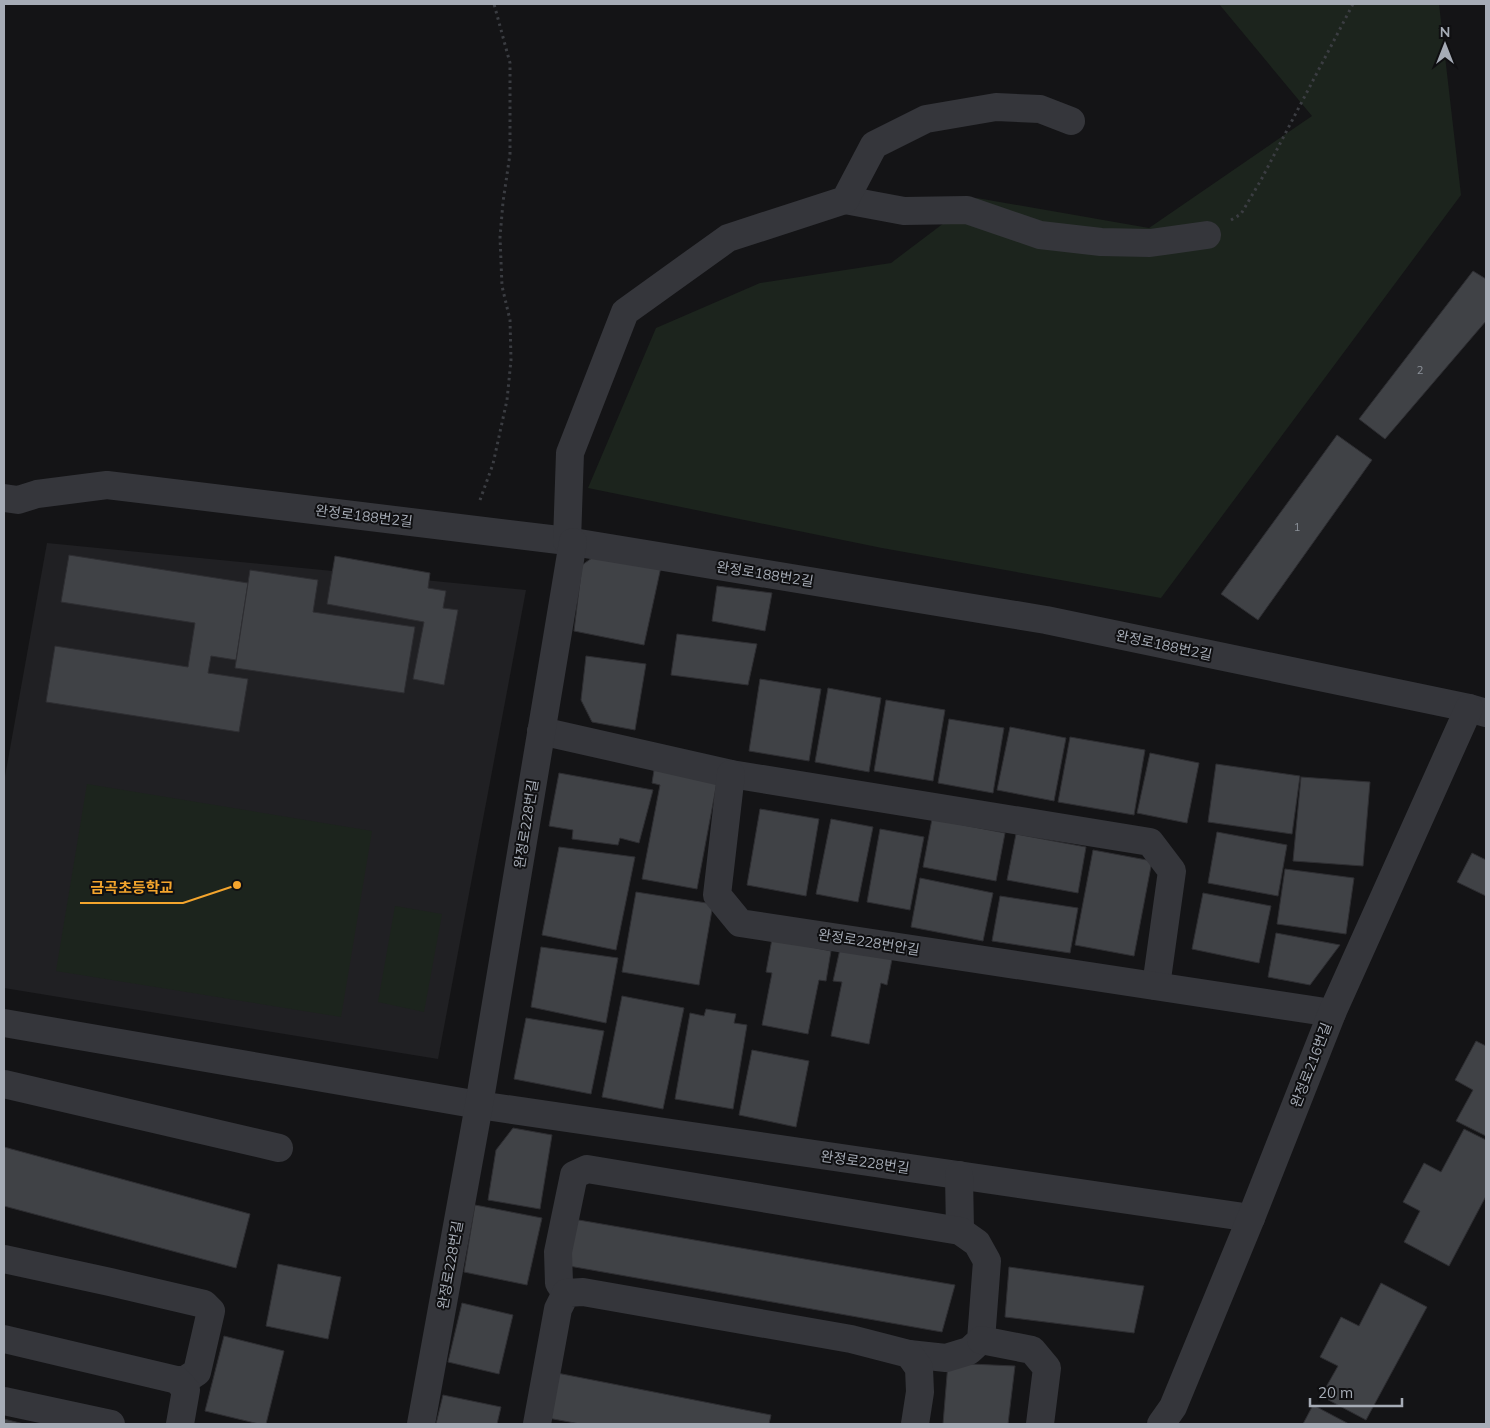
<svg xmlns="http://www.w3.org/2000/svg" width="1490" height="1428" font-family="Mulish,'Noto Sans KR',sans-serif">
<rect width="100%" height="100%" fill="#141416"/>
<polygon fill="#202023" points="47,543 526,590 438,1059 4,988 4,782"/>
<g fill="#1c241d">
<polygon points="1219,4 1439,4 1461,195 1161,598 882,548 588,488 656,328 760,283 891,263 977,198 1149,228 1312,116"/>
<polygon points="87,784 372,831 341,1017 56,971"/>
<polygon points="395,906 442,914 424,1012 378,1002"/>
</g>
<g fill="#404246" stroke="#2e2e32">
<polygon points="1473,271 1486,279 1486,321 1385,439 1359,419"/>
<polygon points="1337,435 1372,460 1258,620 1221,594"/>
<polygon points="599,553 661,567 644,645 574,631 582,565"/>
<polygon points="69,555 248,583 236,660 211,656 208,673 248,679 239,732 46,702 55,646 188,667 195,623 61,602"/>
<polygon points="335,556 430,573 428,588 446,591 443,608 458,610 444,685 413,679 424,622 327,604"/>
<polygon points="250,570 318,580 313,612 415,627 404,693 235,668"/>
<polygon points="717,586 772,593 765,631 712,621"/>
<polygon points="677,634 757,644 748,685 671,675"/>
<polygon points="586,656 646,664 635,730 592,722 581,700"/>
<polygon points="760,679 821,689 809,761 749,751"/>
<polygon points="828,688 881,698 869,772 815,762"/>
<polygon points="886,700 945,710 933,781 874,771"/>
<polygon points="949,719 1004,728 993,793 938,783"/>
<polygon points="1010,727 1066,738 1054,801 997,790"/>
<polygon points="1070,737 1145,750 1134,815 1058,802"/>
<polygon points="1150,753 1199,763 1187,823 1137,813"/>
<polygon points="1216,764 1300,776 1292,834 1208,822"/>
<polygon points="654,770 717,782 697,889 642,879 660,785 652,783"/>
<polygon points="559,773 653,790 639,843 620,838 618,845 572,839 573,830 549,826"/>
<polygon points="1301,777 1370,782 1363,866 1293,861"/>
<polygon points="760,809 819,819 806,896 747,885"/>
<polygon points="831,819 873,827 858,902 816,894"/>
<polygon points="932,819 1005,833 996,881 923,867"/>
<polygon points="880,829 924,837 910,910 867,902"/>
<polygon points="1217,832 1287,845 1278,896 1208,883"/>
<polygon points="1016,834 1086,847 1078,893 1007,880"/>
<polygon points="559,847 635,857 616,950 542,935"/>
<polygon points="1093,850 1152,861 1134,956 1075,945"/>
<polygon points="1472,853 1486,860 1486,896 1457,882"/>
<polygon points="1285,869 1354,878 1346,934 1277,924"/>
<polygon points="920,878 993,893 983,941 911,927"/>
<polygon points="636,892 713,904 699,985 622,972"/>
<polygon points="1203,893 1271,906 1259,963 1192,949"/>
<polygon points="1000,896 1078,908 1070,953 992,941"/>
<polygon points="1276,933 1340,945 1310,985 1268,977"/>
<polygon points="772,939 831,951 826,981 819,980 808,1034 762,1025 772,973 766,972"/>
<polygon points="541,947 618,958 606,1023 531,1007"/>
<polygon points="840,949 892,959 887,985 881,983 869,1044 831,1036 842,982 833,981"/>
<polygon points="622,996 684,1008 663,1109 602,1097"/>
<polygon points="706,1009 736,1014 734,1023 747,1025 733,1109 675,1099 690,1013 704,1016"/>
<polygon points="526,1018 604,1031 591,1094 514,1079"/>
<polygon points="1476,1041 1486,1046 1486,1136 1456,1121 1473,1090 1455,1080"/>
<polygon points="752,1050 809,1061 796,1127 739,1115"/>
<polygon points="513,1128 552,1135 540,1209 488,1200 496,1150"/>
<polygon points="1464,1129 1486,1140 1486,1196 1449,1266 1404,1242 1420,1211 1403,1202 1424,1163 1441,1172"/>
<polygon points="4,1147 250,1214 236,1268 4,1206"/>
<polygon points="475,1205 542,1218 527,1285 464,1272"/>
<polygon points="573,1219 955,1285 942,1332 569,1266"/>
<polygon points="278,1264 341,1277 328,1339 266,1326"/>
<polygon points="1009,1267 1144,1286 1134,1333 1005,1317"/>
<polygon points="1381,1283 1427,1307 1366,1420 1321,1396 1338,1366 1320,1357 1341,1317 1359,1326"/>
<polygon points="462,1303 513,1315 499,1374 448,1362"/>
<polygon points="224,1336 284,1351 266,1424 259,1424 205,1411"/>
<polygon points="948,1363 1015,1366 1008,1424 943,1424"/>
<polygon points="557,1373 771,1415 769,1424 580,1424 548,1418"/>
<polygon points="443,1395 501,1407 497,1424 436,1424"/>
<polygon points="1313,1405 1349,1424 1303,1424"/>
<polygon points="4,1419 24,1424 4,1424"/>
</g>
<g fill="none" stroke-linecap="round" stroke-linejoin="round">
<g stroke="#3b3d42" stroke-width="3" stroke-dasharray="2.5 4" stroke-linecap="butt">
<polyline points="1231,220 1241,214 1261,180 1353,4"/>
<polyline points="480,500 493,464 507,400 511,360 510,320 502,286 500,237 503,202 510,154 510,63 494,4"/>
</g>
<g stroke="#35363b" stroke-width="28">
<polyline points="845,200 904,211 967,210 1040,235 1101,242 1150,243 1207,235"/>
<polyline points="4,498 18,500 37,494 107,485 567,541 1046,620 1469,708 1486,713"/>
<polyline points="567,541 570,453 625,312 728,238 845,200 874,145 926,119 996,107 1040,109 1071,121"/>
<polyline points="541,731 731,774 1150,842 1172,871 1156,986"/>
<polyline points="731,774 717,895 740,923 1332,1013"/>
<polyline points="4,1023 479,1105 1251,1218"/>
<polyline points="4,1084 279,1148"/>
<polyline points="959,1175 960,1231"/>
<polyline points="4,1259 110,1282 204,1304 211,1311 197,1372 185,1380 177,1380"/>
<polyline points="566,1293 559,1283 558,1252 574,1175 587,1169 960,1231 977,1243 987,1261 981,1340 969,1351 946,1358 909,1354"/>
<polyline points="4,1339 177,1380 186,1390 180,1424"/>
<polyline points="981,1340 1032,1350 1047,1368 1040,1424"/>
<polyline points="4,1401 111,1424"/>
<polyline points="421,1424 479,1105 573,542"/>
<polyline points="537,1424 558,1309 566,1293 583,1292 851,1339 909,1354 919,1368 920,1392 915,1424"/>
<polyline points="1161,1424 1173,1407 1251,1218 1332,1013 1469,708"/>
</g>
</g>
<g text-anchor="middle" stroke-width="4" stroke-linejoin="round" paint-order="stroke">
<g font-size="11" fill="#8c929a">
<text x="1420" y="374">2</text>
<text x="1297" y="531">1</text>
</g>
<g font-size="14" fill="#a6acb6" stroke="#0f0f11">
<text transform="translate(364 516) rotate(7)" y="5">완정로188번2길</text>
<text transform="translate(765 574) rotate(9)" y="5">완정로188번2길</text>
<text transform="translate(1164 645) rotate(12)" y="5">완정로188번2길</text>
<text transform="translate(526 824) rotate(-81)" y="5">완정로228번길</text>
<text transform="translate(869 942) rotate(9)" y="5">완정로228번안길</text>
<text transform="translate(1311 1065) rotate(-69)" y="5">완정로216번길</text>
<text transform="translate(865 1162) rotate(8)" y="5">완정로228번길</text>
<text transform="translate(450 1265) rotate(-80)" y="5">완정로228번길</text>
</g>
</g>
<path fill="none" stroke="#f4a52d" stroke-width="2" d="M237 885L183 903H80"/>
<circle fill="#f4a52d" stroke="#0f0f11" stroke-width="2" cx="237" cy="885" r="5"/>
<g font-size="15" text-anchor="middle" font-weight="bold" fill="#f4a52d" stroke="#0f0f11" stroke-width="4" stroke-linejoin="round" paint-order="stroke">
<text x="132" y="893">금곡초등학교</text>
</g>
<rect width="1490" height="1428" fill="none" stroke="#a6acb6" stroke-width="10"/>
<g transform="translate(1445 45)" stroke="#0f0f11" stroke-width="4" paint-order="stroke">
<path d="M0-4L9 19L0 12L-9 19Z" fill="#a6acb6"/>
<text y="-8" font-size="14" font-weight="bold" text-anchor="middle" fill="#a6acb6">N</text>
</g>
<path d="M1310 1398v8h92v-8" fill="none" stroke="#a6acb6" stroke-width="2.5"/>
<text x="1318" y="1398" font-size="15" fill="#a6acb6" stroke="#0f0f11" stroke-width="4" paint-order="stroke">20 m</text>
</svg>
